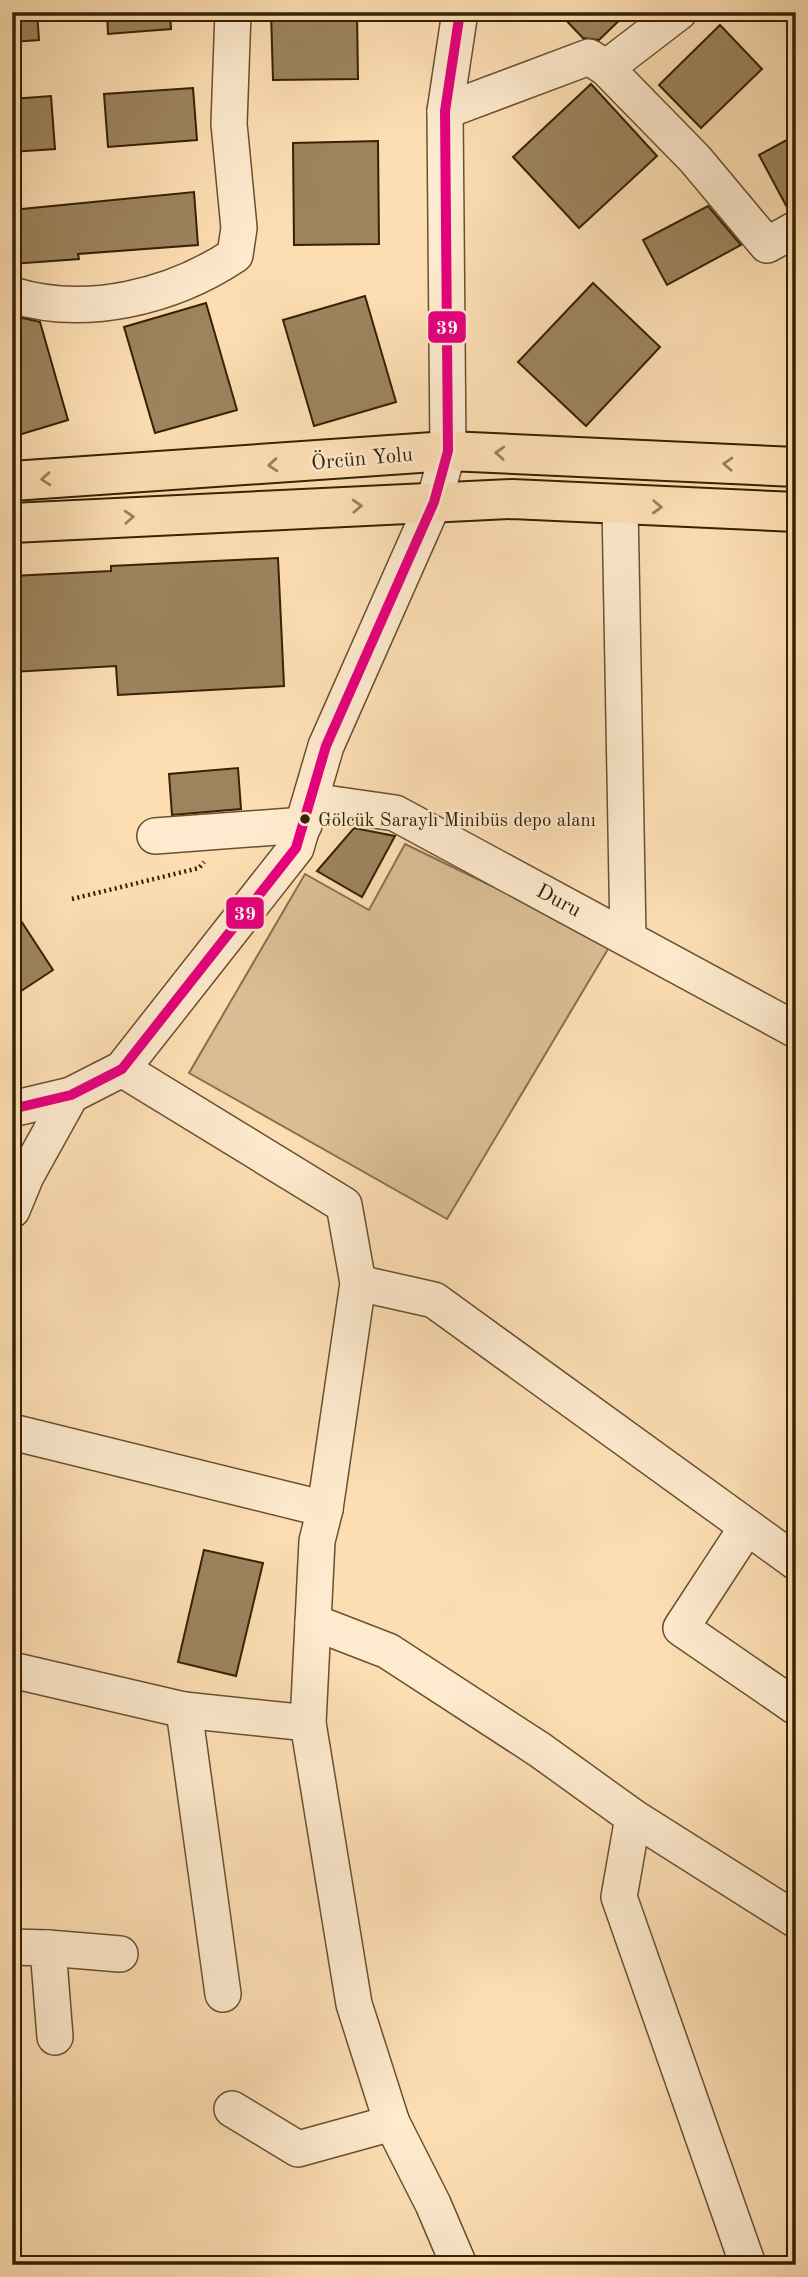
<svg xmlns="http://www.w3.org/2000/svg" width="808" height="2277" font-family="'Old Standard TT',serif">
<rect width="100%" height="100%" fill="#fddeb3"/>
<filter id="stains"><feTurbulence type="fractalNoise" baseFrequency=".00286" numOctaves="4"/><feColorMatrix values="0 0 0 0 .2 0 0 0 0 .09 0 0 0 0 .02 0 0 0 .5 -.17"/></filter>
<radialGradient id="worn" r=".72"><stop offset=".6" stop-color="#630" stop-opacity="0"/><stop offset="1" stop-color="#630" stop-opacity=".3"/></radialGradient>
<polygon fill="#dbbe95" stroke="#88704c" stroke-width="2" points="405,844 611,944 447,1219 189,1073 305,874 369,910"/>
<g fill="#9d845f" stroke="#362203" stroke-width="2">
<polygon points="12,12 37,12 39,40 12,42"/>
<polygon points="107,12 170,12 171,29 108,34"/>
<polygon points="271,12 357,12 358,79 273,80"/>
<polygon points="558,12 628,12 599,40 583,38"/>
<polygon points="720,25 762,69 701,128 659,85"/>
<polygon points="591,84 657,156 579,228 513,157"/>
<polygon points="193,88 197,140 108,147 104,94"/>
<polygon points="51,96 55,149 12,152 12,99"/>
<polygon points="796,135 796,209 789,211 759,155"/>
<polygon points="378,141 379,244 294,245 293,143"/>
<polygon points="194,192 198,245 78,254 79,259 12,264 12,210"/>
<polygon points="708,206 741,245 667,285 643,240"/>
<polygon points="593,283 660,347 586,426 518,362"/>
<polygon points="365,296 396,402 314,426 283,320"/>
<polygon points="206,303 237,410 155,433 124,327"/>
<polygon points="23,318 40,322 68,420 12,437 12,321"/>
<polygon points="278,558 284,686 118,695 116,666 12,672 12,576 111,571 111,566"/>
<polygon points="238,768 241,809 172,815 169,774"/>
<polygon points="354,828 395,836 362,897 317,871"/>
<polygon points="12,907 53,970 12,997"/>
<polygon points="204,1550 263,1563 236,1676 178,1662"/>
</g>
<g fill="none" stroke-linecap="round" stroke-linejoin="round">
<defs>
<g id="minor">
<polyline points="606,68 695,159 767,245 796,229"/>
<polyline points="445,111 589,57 606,68 679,12"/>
<path d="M12 295C86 318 172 297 235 255L239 228 229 124 233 12"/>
<polyline points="620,505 628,937"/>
<polyline points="311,801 395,813 796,1030"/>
<polyline points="155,836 304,825"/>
<polyline points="122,1069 344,1205 358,1283 325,1509 317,1541 308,1723 354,2004 392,2123 433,2204 459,2265"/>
<polyline points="12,1109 71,1095 122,1069 296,848 326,746 434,502 448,451 445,111 460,12"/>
<polyline points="12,1210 26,1176 71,1095"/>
<polyline points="358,1283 434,1300 796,1562"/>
<polyline points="12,1432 325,1509"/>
<polyline points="747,1527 681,1628 796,1707"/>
<polyline points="313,1622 388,1651 540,1750 633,1817 796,1920"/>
<polyline points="12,1670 184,1710 308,1723"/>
<polyline points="184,1710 223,1994"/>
<polyline points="633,1817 619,1897 748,2265"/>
<polyline points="12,1947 48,1948 55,2037"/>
<polyline points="48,1948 120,1954"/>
<polyline points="232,2109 298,2149 392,2123"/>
</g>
<g id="major">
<polyline points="12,481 448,451 796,467"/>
<polyline points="12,523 512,499 796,512"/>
</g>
</defs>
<use href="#minor" stroke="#68512f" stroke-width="38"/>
<use href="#major" stroke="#362203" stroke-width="42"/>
<polyline stroke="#362203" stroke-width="4.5" stroke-dasharray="2 3.5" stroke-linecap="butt" points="72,899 199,868 204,862"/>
<use href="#minor" stroke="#feeace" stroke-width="35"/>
<use href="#major" stroke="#fddeb3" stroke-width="38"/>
<defs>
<polyline id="bus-1" points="12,1109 71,1095 122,1069 296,848 326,746 434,502 448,451 445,111 460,12"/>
</defs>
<use href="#bus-1" stroke="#feeace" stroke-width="16"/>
<use href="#bus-1" stroke="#e5007d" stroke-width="10"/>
</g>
<defs><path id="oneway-chevron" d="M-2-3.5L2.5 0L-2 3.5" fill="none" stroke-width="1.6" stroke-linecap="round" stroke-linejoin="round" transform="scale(1.75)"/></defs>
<g stroke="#9a805b">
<use href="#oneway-chevron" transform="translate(500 453) rotate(-177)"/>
<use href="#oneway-chevron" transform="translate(728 464) rotate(-177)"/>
<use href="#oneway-chevron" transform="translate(273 465) rotate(176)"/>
<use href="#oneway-chevron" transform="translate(46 479) rotate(176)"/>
<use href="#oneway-chevron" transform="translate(357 506) rotate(-3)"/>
<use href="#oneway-chevron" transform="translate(657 507) rotate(2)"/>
<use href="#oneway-chevron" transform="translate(129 517) rotate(-3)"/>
</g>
<circle fill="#362203" stroke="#feeace" stroke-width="2.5" cx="305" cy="819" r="6"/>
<g text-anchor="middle" stroke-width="5" stroke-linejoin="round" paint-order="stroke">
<g font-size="19" fill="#362203" stroke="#feeace" text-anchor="start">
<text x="318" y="826">Gölcük Saraylı Minibüs depo alanı</text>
</g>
<g font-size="21" fill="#362203" stroke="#feeace">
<text transform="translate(362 458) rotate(-5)" y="7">Örcün Yolu</text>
<text transform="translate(559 900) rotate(28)" y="7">Duru</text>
</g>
</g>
<g stroke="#feeace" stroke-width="2.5">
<rect x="427" y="310" width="40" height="34" rx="7" fill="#e5007d"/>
<rect x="225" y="896" width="40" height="34" rx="7" fill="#e5007d"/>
</g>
<g font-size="19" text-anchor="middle" font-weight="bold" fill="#fff">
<text x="447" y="334">39</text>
<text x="245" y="920">39</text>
</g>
<rect width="808" height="2277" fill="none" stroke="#fddeb3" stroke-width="42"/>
<rect x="14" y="14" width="780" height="2249" fill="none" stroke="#362203" stroke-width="3.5"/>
<rect x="21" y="21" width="766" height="2235" fill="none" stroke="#362203" stroke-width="2"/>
<rect width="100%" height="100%" filter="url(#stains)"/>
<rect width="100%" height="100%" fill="url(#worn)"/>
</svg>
